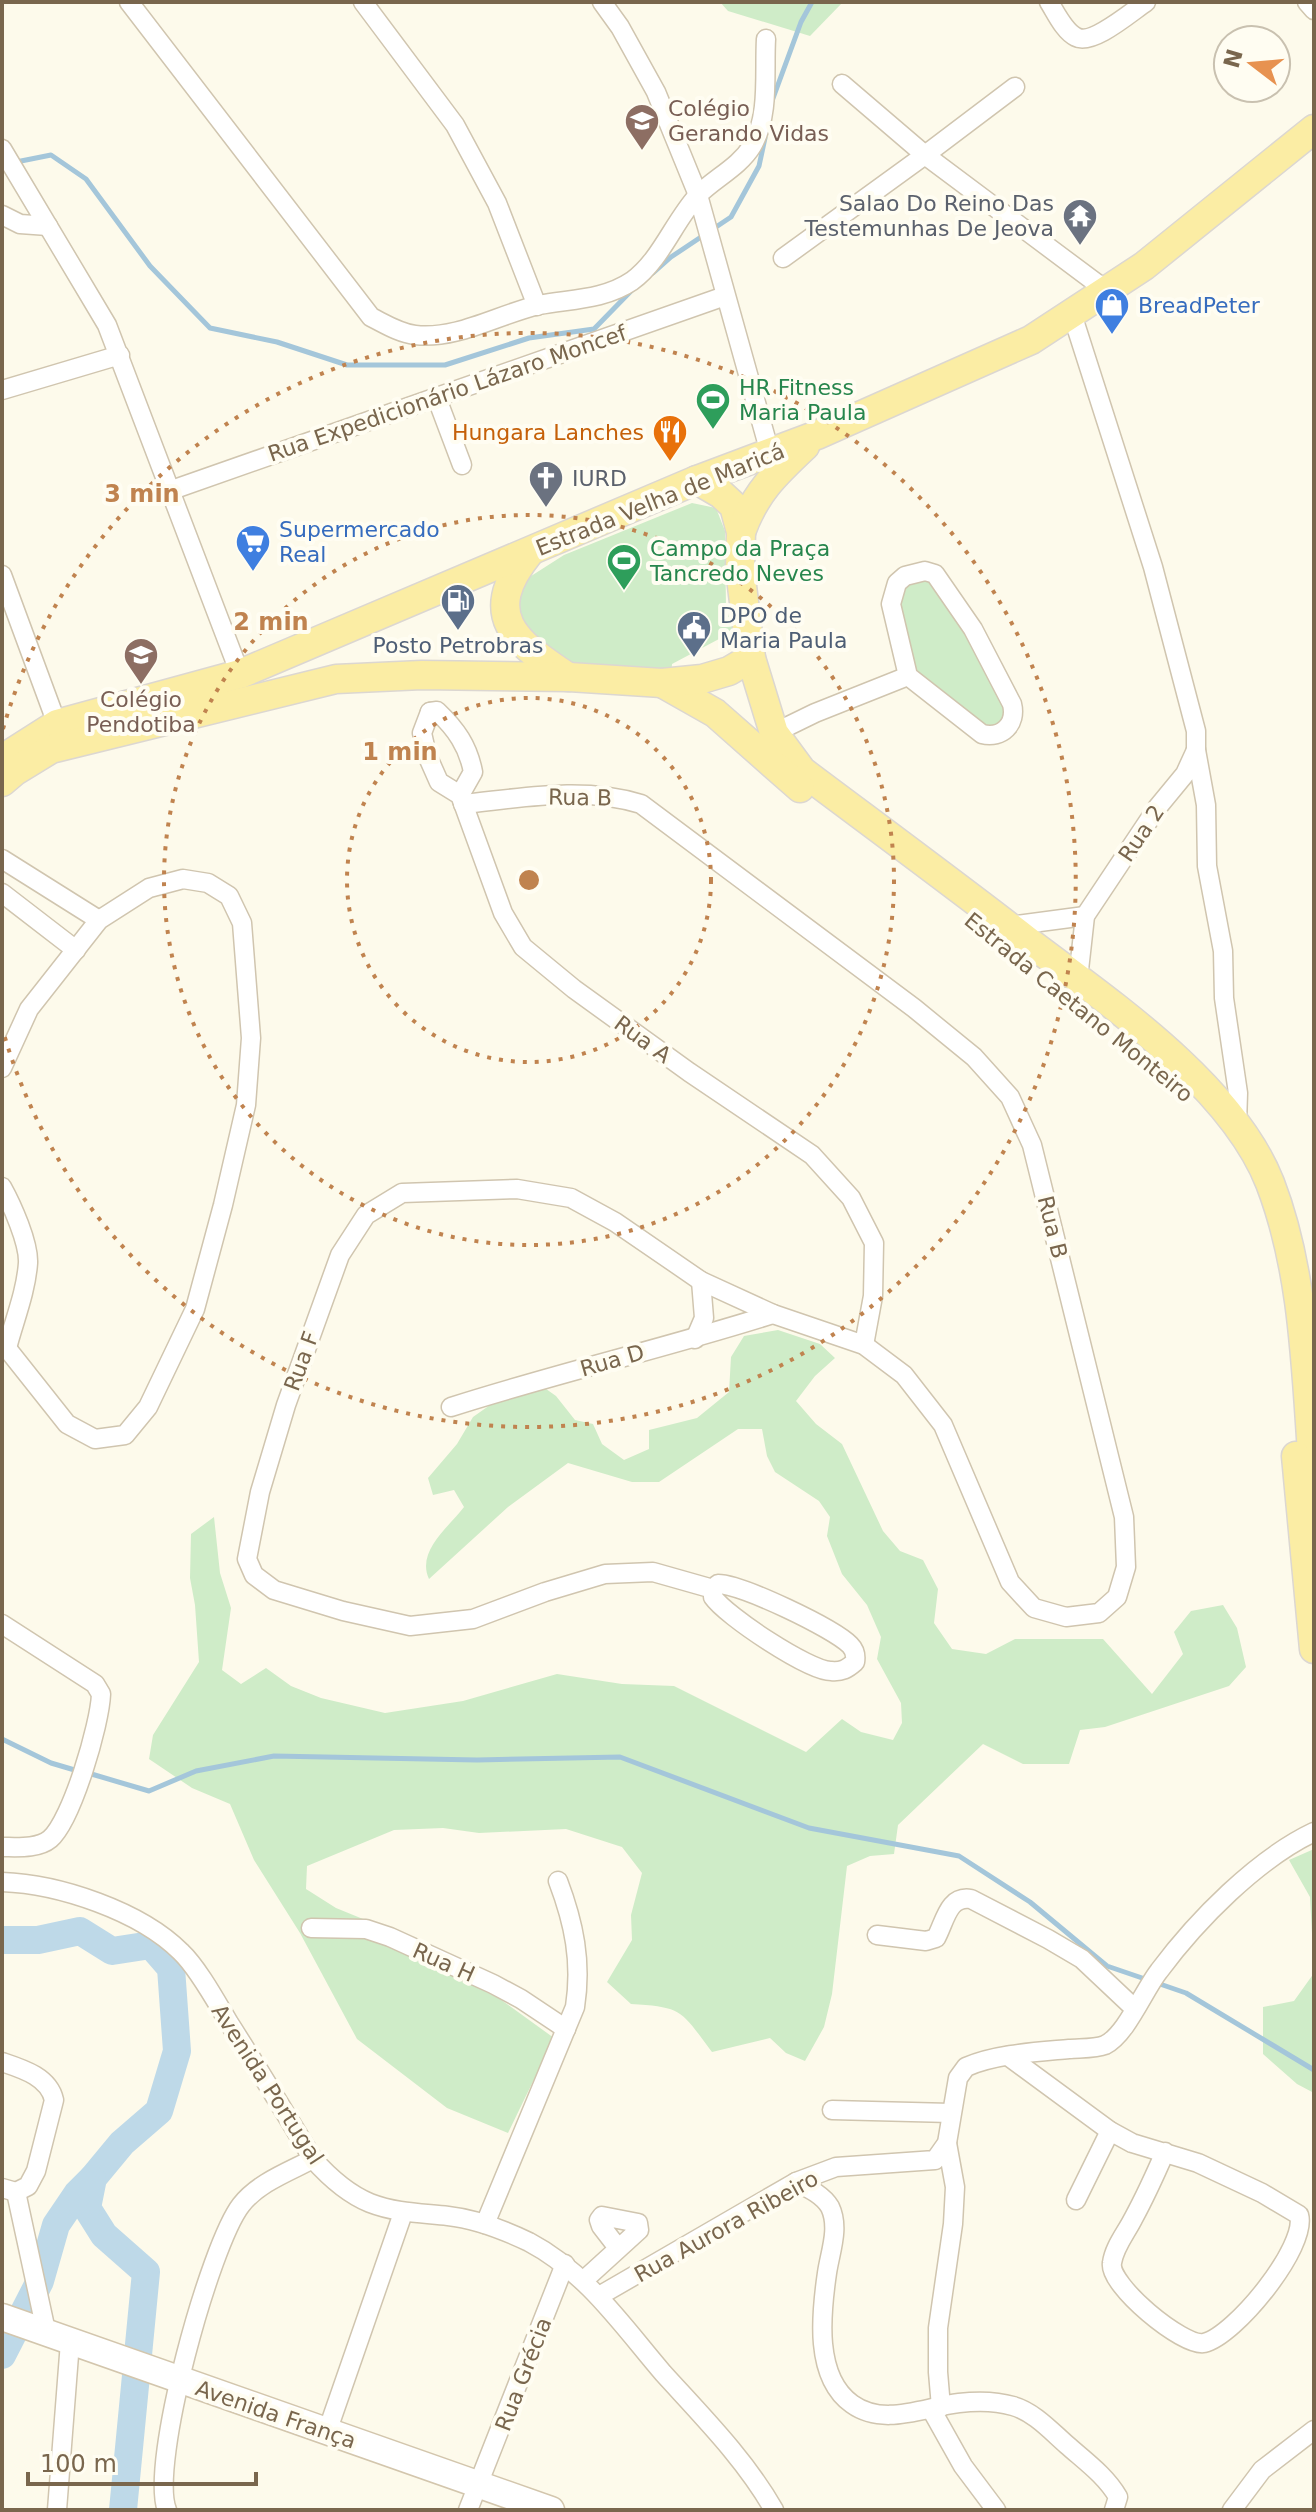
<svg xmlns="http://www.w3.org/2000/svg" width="1316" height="2512" font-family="'DejaVu Sans',sans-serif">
<rect width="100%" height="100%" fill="#fdfaeb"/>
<g fill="#cfecc8">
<polygon points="720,2 843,2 810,36 728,11"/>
<polygon points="692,503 716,508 725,531 726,608 740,649 719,639 672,664 671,679 580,672 531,647 515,604 528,578 564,555"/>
<polygon points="916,580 931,581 966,633 1004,706 1006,712 999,725 985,727 911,667 899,603 903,588"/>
<path d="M778 1330 820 1344 835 1358 815 1376 796 1401 816 1424 842 1444 883 1531 900 1551 923 1560 938 1589 934 1623 952 1649 986 1654 1015 1639H1103L1152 1694 1183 1654 1174 1632 1191 1611 1223 1605 1237 1628 1246 1667 1229 1686 1105 1727 1080 1730 1069 1764H1023L983 1744 898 1825 894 1854 870 1856 847 1866 832 1994 824 2027 805 2061 786 2053 770 2038 712 2052C681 2011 684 2007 631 2004L607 1982 632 1940 631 1915 642 1873 622 1847 566 1829 479 1833 443 1828 394 1830 307 1866 306 1889 336 1908 363 1919 439 1968 500 1999 554 2038 508 2133 447 2108 357 2039 300 1933 254 1860 230 1804 192 1788 149 1759 153 1735 199 1662 195 1605 190 1578 191 1534 214 1517 220 1573 231 1608 222 1670 241 1684 266 1668 291 1686 321 1698 385 1713 463 1701 557 1674 622 1684 674 1686 806 1752 842 1719 861 1732 893 1740 902 1723 901 1703 877 1659 881 1637 867 1605 842 1574 827 1536 830 1517 819 1501 775 1472 767 1456 762 1429H738L659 1482H632L568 1463 508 1507 429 1579C416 1551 449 1527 464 1507L454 1490 433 1495 428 1478 457 1444 473 1417 500 1398 539 1384 556 1396 575 1420 593 1424 602 1444 624 1460 649 1449V1430L697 1418 729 1392 731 1357 744 1336Z"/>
<polygon points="1314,1849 1314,1970 1310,1897 1289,1860"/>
<polygon points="1314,1973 1314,2093 1297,2084 1263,2054 1263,2007 1294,2001"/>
</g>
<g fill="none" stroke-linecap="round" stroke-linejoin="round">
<g stroke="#a4c6da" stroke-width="5">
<polyline points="772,101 801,22 812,2"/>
<polyline points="16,162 51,155 86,179 150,266 210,328 277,342 347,365 445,365 529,338 594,329 633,289"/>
<polyline points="653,273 671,257 731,217 759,166 765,138"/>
<polyline points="2,1739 51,1763 78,1771"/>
<polyline points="88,1773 149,1791 196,1771 274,1756 477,1760 620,1757 809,1828 959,1856 1030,1902 1107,1966 1148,1980"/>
<polyline points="1157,1983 1186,1993 1314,2070"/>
</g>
<g stroke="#bed9e8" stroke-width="28">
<polyline points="2,1940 38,1940 80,1931 112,1951 151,1945 171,1968 177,2051 159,2111 122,2143 93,2178 87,2208 104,2235 146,2272 123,2510"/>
<polyline points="2,2355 40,2281 56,2225 77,2194 92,2179"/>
</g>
<defs>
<g id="street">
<path d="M129 2 371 317C385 324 399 333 415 335 457 340 499 314 539 305 570 299 604 300 632 281 661 260 674 221 698 195 715 178 739 167 752 146 770 116 764 72 766 39"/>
<polyline points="363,2 455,125 497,203 537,306"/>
<polyline points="602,2 620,27 656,92 698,195 770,453"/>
<path d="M1049 2C1056 13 1064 31 1076 37 1092 46 1131 12 1146 2"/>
<polyline points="1307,2 1314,10"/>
<polyline points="842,84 925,155 1107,291"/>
<polyline points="2,149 107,325 240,674"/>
<polyline points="2,215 20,224 48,226"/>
<polyline points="783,258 925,155 1015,87"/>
<polyline points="1072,314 1153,567 1196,731 1196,750 1206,805 1207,866 1223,951 1224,998 1238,1093 1237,1124"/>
<polyline points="2,390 120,355"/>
<polyline points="436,396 462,465"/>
<polyline points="169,491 725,296"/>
<path d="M925 571 935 574 973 629 1012 704C1017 724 1002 739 982 734L908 676 891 604 897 583 905 576Z"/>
<polyline points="2,575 57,724"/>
<polyline points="430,712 422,733 427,755 439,782 460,795 503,913 523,947 574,989 689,1072 812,1155 851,1198 874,1243 873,1296 864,1345"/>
<path d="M430 712 437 711C456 729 468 746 473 772L460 795"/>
<polyline points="774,733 815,713 908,676"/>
<path d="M463 804C522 798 583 786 641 804L914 1008 974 1057 1010 1097 1032 1145 1124 1517 1126 1567 1117 1597 1099 1613 1066 1617 1034 1608 1010 1582 943 1425 904 1375 864 1345 773 1314 701 1281 615 1222 571 1198 517 1189 402 1193 366 1215 340 1255 286 1405 260 1492 247 1559 254 1575 274 1590 343 1611 410 1626 473 1619 545 1592 605 1574 653 1572 713 1589V1597C726 1616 809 1671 831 1671 842 1672 847 1669 855 1662 856 1656 855 1650 850 1645 833 1628 741 1584 718 1584L713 1589"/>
<polyline points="2,859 99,920"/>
<polyline points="2,893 76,950"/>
<polyline points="1009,926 1085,916"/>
<polyline points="1078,979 1085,916 1157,808 1185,774 1196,750"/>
<polyline points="2,1068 29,1009 99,920 149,888 183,879 208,883 229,896 242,923 251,1038 246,1105 223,1205 195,1309 148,1407 125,1435 95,1439 67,1424 2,1342"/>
<path d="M2 1187C12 1205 29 1243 28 1263 26 1292 14 1321 7 1348"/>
<polyline points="695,1339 704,1318 701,1281"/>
<path d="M451 1407C557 1373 666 1348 773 1314"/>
<path d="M2 1624 95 1684 101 1694C100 1724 72 1820 50 1839 38 1849 17 1847 2 1847"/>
<path d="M2 1882C59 1884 140 1911 181 1952 198 1968 217 2003 229 2023 258 2068 285 2113 313 2159 329 2177 348 2194 370 2203 396 2213 421 2213 448 2216 475 2219 504 2230 529 2242 586 2272 622 2325 663 2373 702 2416 745 2459 774 2510"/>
<polyline points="311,1928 366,1929 390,1937 493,1984 521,1999 566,2029"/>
<path d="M877 1935 926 1941 936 1938C945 1922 948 1895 971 1899L1048 1939 1082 1959 1134 2008"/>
<path d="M1008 2056 1110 2131 1132 2143 1198 2163 1262 2193 1299 2215C1308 2246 1235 2336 1204 2343 1183 2347 1108 2285 1112 2263 1114 2247 1126 2233 1133 2219 1145 2197 1155 2175 1165 2152"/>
<path d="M2 2062C23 2069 49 2077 54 2100L36 2171 28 2186 16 2192 2 2188"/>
<polyline points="832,2110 951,2113"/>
<path d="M796 2182C808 2188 823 2195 830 2207 840 2228 830 2252 827 2273 821 2314 814 2377 852 2404 884 2427 924 2407 959 2403 976 2401 996 2401 1013 2406 1034 2412 1051 2431 1067 2445 1085 2461 1106 2476 1118 2497L1114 2510"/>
<polyline points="16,2192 46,2331"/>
<polyline points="1076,2200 1110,2131"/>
<path d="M485 2224 575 2007C582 1962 574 1923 558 1881"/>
<polyline points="583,2281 639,2230 638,2223 602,2216 599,2220 601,2226 618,2248"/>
<path d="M599 2296 796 2182 836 2167 935 2160 947 2143 958 2078 966 2067C996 2054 1036 2052 1069 2049 1080 2048 1095 2049 1105 2045 1126 2035 1144 1990 1159 1971 1197 1920 1257 1859 1314 1832"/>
<polyline points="941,2407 938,2372 938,2328 953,2224 955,2187 947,2143"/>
<polyline points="931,2409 963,2466 996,2510"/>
<polyline points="327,2432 403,2213"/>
<polyline points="57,2510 70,2342"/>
<path d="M167 2510C149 2465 210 2245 241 2205 258 2183 288 2172 313 2159"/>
<polyline points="468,2510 565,2264"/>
<polyline points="1232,2510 1262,2470 1314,2430"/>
</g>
<polyline id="secondary" points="2,2317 551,2510"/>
<g id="primary">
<path d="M697 480 721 494 734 506 741 532 740 570 751 658 774 733 802 771C878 828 954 884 1029 942 1110 1003 1232 1086 1270 1183 1306 1276 1306 1381 1314 1480"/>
<path d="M741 532C755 493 775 474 805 446"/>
<path d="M529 553C479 615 515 642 568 677"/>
<polyline points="662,683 715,713 800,788"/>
<polyline points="2,759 57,724 240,674 697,480 817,435 1031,340 1144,266 1314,129"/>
<polyline points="2,782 15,771 51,749 336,679 422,675 569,677 662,683 702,679 729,671 751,658"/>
<polyline points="1296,1456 1314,1649"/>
</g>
</defs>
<use href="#street" stroke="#d0c5af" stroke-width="21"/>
<use href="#secondary" stroke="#d3c6ad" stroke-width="29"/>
<use href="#primary" stroke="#dcd7d1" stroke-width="31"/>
<use href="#street" stroke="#fff" stroke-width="18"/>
<use href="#secondary" stroke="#fff" stroke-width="26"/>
<use href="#primary" stroke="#fbeda4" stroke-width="28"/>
</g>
<g fill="none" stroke="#c0834f" stroke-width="4" stroke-dasharray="4 8">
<circle cx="529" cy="880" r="182"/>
<circle cx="529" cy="880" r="365"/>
<path d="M3 729A547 547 0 1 1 3 1031"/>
</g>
<defs>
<symbol id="school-pin" viewBox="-11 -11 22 30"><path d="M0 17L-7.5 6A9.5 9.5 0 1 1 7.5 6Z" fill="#8d6e63" stroke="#fffdf2"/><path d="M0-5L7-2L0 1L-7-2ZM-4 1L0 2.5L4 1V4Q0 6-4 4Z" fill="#fff"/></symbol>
<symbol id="temple-pin" viewBox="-11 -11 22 30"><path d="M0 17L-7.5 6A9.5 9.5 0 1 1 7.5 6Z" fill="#6b7280" stroke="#fffdf2"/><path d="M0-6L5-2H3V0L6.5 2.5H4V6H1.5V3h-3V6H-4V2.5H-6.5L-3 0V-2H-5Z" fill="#fff"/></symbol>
<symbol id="shop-pin" viewBox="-11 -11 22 30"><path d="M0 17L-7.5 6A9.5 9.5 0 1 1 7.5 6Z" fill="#3f7fe0" stroke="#fffdf2"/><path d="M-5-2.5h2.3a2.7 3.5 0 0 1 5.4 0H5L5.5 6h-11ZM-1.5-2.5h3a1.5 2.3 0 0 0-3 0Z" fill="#fff"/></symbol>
<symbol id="stadium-pin" viewBox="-11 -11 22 30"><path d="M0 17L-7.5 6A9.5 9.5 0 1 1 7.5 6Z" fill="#2e9e5b" stroke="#fffdf2"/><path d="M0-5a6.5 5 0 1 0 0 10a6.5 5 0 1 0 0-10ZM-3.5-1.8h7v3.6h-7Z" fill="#fff"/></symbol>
<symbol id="restaurant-pin" viewBox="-11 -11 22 30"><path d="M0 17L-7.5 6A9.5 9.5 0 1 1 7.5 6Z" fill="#e8710a" stroke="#fffdf2"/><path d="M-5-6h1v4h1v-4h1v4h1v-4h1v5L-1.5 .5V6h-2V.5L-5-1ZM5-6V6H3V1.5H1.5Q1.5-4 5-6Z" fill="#fff"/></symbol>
<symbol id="church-pin" viewBox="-11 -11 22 30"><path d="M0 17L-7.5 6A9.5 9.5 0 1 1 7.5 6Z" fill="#6b7280" stroke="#fffdf2"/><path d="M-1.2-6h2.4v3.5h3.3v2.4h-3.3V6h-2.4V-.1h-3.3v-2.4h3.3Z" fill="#fff"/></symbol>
<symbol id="supermarket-pin" viewBox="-11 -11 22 30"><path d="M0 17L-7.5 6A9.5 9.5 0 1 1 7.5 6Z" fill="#3f7fe0" stroke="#fffdf2"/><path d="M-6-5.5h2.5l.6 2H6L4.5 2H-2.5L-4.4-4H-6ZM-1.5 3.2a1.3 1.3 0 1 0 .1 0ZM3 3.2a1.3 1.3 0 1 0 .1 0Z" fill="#fff"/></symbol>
<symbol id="fuel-pin" viewBox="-11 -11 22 30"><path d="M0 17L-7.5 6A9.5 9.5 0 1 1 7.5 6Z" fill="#5c6f8a" stroke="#fffdf2"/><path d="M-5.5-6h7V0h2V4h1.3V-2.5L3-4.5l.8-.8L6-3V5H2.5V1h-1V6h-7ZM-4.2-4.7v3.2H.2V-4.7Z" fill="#fff"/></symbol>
<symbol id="civic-pin" viewBox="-11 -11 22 30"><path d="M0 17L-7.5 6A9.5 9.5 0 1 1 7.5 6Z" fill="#5c6f8a" stroke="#fffdf2"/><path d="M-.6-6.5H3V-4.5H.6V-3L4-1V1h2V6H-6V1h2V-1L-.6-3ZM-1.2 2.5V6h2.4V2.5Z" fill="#fff"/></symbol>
</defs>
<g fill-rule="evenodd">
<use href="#school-pin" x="622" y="101" width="40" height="54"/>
<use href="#temple-pin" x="1060" y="196" width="40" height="54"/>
<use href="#shop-pin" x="1092" y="285" width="40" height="54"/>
<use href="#stadium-pin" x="693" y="380" width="40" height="54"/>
<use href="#restaurant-pin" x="650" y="412" width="40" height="54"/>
<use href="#church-pin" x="526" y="458" width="40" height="54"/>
<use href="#supermarket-pin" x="233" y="522" width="40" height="54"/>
<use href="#stadium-pin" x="604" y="541" width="40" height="54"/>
<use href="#fuel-pin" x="438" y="581" width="40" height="54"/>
<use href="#civic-pin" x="674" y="608" width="40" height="54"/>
<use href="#school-pin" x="121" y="635" width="40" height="54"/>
</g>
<g text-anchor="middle" stroke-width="8" stroke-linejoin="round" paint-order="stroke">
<g font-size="22" fill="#785e54" stroke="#fffdf2" text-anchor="start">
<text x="668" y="116">Colégio<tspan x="668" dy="25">Gerando Vidas</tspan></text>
<text x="141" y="707" text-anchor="middle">Colégio<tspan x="141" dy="25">Pendotiba</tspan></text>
</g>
<g font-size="22" fill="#5b616d" stroke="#fffdf2" text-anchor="end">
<text x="1054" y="211">Salao Do Reino Das<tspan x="1054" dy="25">Testemunhas De Jeova</tspan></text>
<text x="572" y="486" text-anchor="start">IURD</text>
</g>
<g font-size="22" fill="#366cbe" stroke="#fffdf2" text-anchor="start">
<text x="1138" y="313">BreadPeter</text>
<text x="279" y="537">Supermercado<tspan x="279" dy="25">Real</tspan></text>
</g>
<g font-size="22" fill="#27864d" stroke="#fffdf2" text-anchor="start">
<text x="739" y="395">HR Fitness<tspan x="739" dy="25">Maria Paula</tspan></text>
<text x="650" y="556">Campo da Praça<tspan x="650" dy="25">Tancredo Neves</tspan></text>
</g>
<g font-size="22" fill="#79664d" stroke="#fffdf2">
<text transform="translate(447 393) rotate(-19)" y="8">Rua Expedicionário Lázaro Moncef</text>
<text transform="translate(660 499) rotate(-22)" y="8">Estrada Velha de Maricá</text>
<text transform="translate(580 797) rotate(1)" y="8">Rua B</text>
<text transform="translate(1141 833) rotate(-56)" y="8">Rua 2</text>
<text transform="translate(1079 1007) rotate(39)" y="8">Estrada Caetano Monteiro</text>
<text transform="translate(643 1039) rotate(36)" y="8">Rua A</text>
<text transform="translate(1053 1227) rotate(76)" y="8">Rua B</text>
<text transform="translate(612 1360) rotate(-16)" y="8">Rua D</text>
<text transform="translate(301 1361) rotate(-70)" y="8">Rua F</text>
<text transform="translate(444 1962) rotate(24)" y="8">Rua H</text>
<text transform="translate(268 2084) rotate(57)" y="8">Avenida Portugal</text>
<text transform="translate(726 2226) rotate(-29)" y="8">Rua Aurora Ribeiro</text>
<text transform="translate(523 2374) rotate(-69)" y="8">Rua Grécia</text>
<text transform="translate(276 2414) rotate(19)" y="8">Avenida França</text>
</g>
<g font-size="22" fill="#c56008" stroke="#fffdf2" text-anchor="end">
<text x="644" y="440">Hungara Lanches</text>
</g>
<g font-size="22" fill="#4e5e75" stroke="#fffdf2" text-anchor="start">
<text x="720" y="623">DPO de<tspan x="720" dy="25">Maria Paula</tspan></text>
<text x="458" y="653" text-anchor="middle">Posto Petrobras</text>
</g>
</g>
<circle cx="529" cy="880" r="12" fill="#c0834f" stroke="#fffdf2" stroke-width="4"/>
<g font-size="24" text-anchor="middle" font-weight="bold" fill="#c0834f" stroke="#fffdf2" stroke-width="8" stroke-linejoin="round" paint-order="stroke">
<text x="142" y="502">3 min</text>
<text x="271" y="630">2 min</text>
<text x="400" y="760">1 min</text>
</g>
<rect width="1316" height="2512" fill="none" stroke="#79664d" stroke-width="8"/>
<g transform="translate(1252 64) rotate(286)"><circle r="38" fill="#fffdf2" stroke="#c9c1b0" stroke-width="2"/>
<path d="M0-6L14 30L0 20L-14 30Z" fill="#e79250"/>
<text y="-12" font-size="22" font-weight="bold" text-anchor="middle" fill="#79664d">N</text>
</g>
<path d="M28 2472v12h228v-12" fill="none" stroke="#79664d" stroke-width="4"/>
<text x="40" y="2472" font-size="24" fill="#79664d" stroke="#fffdf2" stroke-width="6" paint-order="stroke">100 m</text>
</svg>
